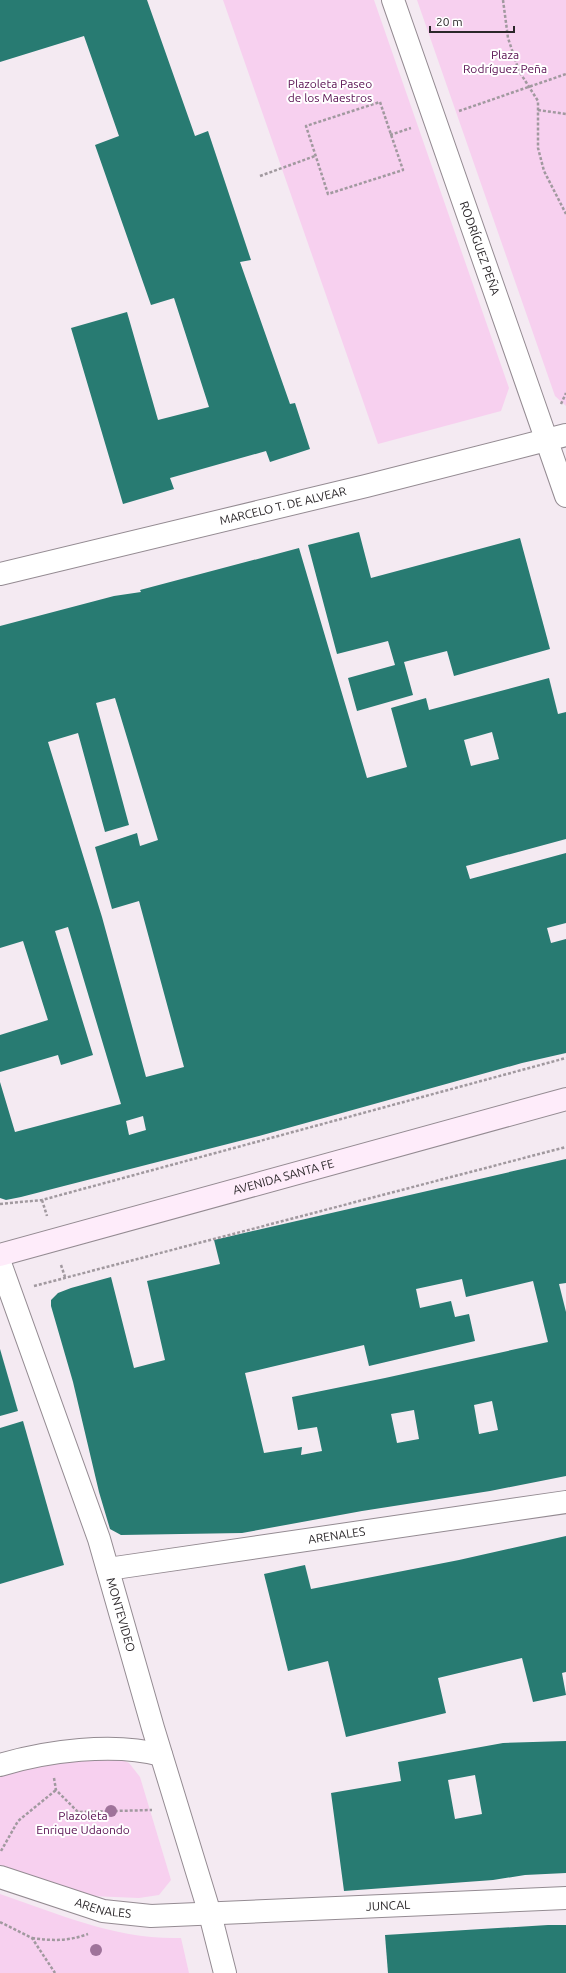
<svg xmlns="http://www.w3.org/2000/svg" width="566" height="1973" font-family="Ubuntu,sans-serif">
<rect width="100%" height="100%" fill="#f4eaf2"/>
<g fill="#f7d0ef">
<polygon points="223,0 374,0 509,388 501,411 378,444"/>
<polygon points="417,0 566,0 566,406 555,396"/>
<polygon points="114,1756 129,1763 140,1777 171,1880 159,1895 139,1898 90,1896 0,1865 0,1776 41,1761"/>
<path d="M0 1894C59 1914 117 1940 181 1938L189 1973H0Z"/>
</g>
<g fill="#287b72" fill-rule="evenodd">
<polygon points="0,0 147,0 195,136 208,131 251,260 240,262 290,404 295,403 310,449 270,462 266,451 170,478 174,489 123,504 71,328 127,312 158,420 209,407 174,298 151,305 95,145 119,136 84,36 0,62"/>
<polygon points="359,532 371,578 520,538 550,649 454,676 447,651 404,662 413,695 357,711 348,678 395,665 388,641 337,654 308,545"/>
<path d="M299 548 367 778 407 767 391 708 426 698 429 710 549 678 558 714 566 712V839L466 866 470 879 566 853V923L547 928 551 943 566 939V1053L522 1063 259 1136 21 1197 6 1200 0 1198V1082L15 1132 121 1104 68 927 55 931 93 1055 61 1065 58 1055 0 1072V1035L48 1020 23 941 0 948V626L114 596 141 592 140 590ZM115 698 158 840 140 846 137 833 95 847 112 909 139 901 184 1067 146 1077 102 917 48 742 78 733 105 832 129 825 96 703ZM492 732 499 759 471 766 464 740ZM143 1116 146 1130 129 1135 126 1121Z"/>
<path d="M566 1159V1283L559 1284 566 1312V1476L490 1491 362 1511 242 1533 121 1535 110 1529 99 1492 73 1382 51 1306V1300L58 1293 71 1288 111 1277 134 1368 165 1360 147 1281 220 1264 214 1240ZM462 1279 466 1297 533 1281 548 1342 385 1378 292 1397 298 1430 317 1427 322 1451 301 1455 302 1447 264 1453 245 1373 364 1345 369 1366 475 1341 469 1314 455 1317 451 1301 420 1308 416 1289ZM492 1401 498 1430 479 1434 474 1405ZM414 1410 419 1439 397 1443 391 1414Z"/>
<polygon points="0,1349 18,1411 0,1416"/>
<polygon points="23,1421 64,1565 0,1584 0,1428"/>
<polygon points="566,1536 566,1672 562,1673 566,1695 533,1702 522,1658 438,1678 446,1713 346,1737 328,1661 288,1671 264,1574 305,1565 311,1589 459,1560"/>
<path d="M566 1741V1873L525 1875 493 1880 344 1891 331 1793 401 1781 398 1762 503 1743ZM475 1775 482 1814 455 1819 448 1780Z"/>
<polygon points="548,1925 566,1925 566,1973 388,1973 385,1935"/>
</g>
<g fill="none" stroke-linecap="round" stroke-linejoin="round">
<defs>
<g id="minor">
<path id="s1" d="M393 0 566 496"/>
<path id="s2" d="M0 574 366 486 566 435"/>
<path id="s3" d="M0 1263 99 1539 153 1728 210 1914 225 1973"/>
<path id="s4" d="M108 1569 566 1502"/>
<path d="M0 1765C46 1751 114 1742 161 1755"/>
<path id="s5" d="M0 1877 103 1911 151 1916 566 1898"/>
</g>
<g id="secondary">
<path id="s6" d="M0 1255 566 1099"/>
</g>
</defs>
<use href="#minor" stroke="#948b92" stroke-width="24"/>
<use href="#secondary" stroke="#948b92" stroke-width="24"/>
<g stroke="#a1999f" stroke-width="2.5" stroke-dasharray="3 2" stroke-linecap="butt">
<polyline points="503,0 508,38 519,71 538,101 538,148 544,171 566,214"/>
<polygon points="380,102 403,170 328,194 306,126"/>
<polyline points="538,110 566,114"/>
<polyline points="459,111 566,74"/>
<polyline points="390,135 411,128"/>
<polyline points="260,176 315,156"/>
<polyline points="561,404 566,393"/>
<polyline points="42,1200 47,1216"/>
<polyline points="0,1204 42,1200 566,1058"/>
<polyline points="61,1265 65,1277"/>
<polyline points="34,1286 566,1147"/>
<polyline points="54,1778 56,1790 78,1812 152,1810"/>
<polyline points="1,1851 18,1821 56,1790"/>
<polyline points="0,1922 32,1938 55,1973"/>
<path d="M32 1938C52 1941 69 1941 88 1934"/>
</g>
<use href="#minor" stroke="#fff" stroke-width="22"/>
<use href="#secondary" stroke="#feecfa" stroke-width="22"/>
</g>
<g fill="#9f739a">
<circle cx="111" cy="1811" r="6"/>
<circle cx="96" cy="1950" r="6"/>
</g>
<g text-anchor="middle" stroke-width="4" stroke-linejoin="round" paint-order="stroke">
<g font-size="12" fill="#591152" stroke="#fff">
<text x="505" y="59">Plaza<tspan x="505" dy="14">Rodríguez Peña</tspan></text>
<text x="330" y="88">Plazoleta Paseo<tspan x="330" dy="14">de los Maestros</tspan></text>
<text x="83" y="1820">Plazoleta<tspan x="83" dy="14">Enrique Udaondo</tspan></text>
</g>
<g font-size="12" fill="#2b272a" stroke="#fff">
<text dy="4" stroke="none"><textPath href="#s1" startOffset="263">RODRÍGUEZ PEÑA</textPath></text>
<text dy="4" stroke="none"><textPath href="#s2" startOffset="291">MARCELO T. DE ALVEAR</textPath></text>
<text dy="4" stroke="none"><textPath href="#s6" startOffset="294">AVENIDA SANTA FE</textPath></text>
<text dy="4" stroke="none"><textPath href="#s4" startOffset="231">ARENALES</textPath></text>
<text dy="4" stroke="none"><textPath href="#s3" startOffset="372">MONTEVIDEO</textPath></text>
<text dy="4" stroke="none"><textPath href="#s5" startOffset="394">JUNCAL</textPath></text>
<text dy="4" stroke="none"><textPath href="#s5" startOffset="108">ARENALES</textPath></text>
</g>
</g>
<path d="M430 26v6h84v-6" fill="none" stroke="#2b272a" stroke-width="2"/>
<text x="436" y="26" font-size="12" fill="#2b272a" stroke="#ffffff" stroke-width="3" paint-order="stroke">20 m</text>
</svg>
